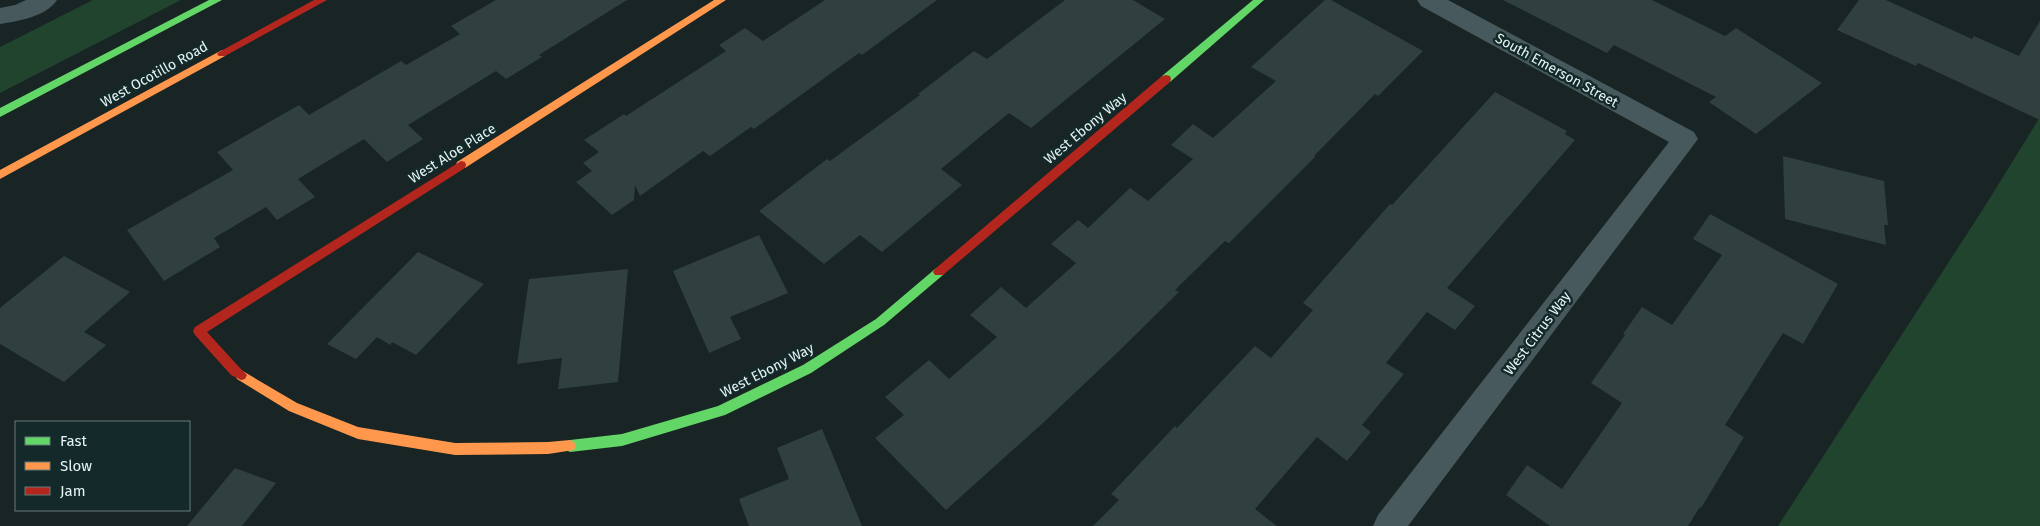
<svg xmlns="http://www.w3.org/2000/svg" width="2040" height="526" font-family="'Fira Sans',sans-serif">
<rect width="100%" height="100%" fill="#192424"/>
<g fill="#20442d">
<polygon points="93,0 181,0 0,93 0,47"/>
<polygon points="2040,117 2040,526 1778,526 1985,206"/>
</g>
<g fill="#2f403e">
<polygon points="496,0 627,0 539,55 542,57 506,79 496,71 408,125 423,139 387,162 364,139 298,179 315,197 277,220 266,207 214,238 220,247 164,281 127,230 233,170 217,152 299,105 309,115 401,61 406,65 460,34 451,26"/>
<polygon points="825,0 937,0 862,55 859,53 754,129 751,127 710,156 703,151 640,196 635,185 634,200 612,215 576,182 592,171 583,163 599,152 584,140 624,114 626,116 726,51 719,45 745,28 763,41"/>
<polygon points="1065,0 1133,0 1165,19 1031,128 1009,113 941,169 962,185 882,252 860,235 824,264 759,211 827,159 830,161 920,95 918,94 974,51 987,59"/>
<polygon points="1325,0 1331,0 1423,51 1378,96 1375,94 1314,156 1315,157 1229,243 1225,241 1175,290 1179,292 1119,351 1044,422 946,510 875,438 904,415 885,397 929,360 949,379 997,337 970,315 1001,287 1026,308 1076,263 1051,244 1078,220 1088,228 1130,188 1148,201 1193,159 1171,145 1193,124 1213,138 1276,81 1251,67"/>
<polygon points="1503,0 1652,0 1725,36 1736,28 1822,83 1756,134 1709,102 1716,97 1614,45 1607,53"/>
<polygon points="1859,0 1886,0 1972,39 1974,36 2019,56 2040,21 2040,120 1918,63 1916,66 1837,30"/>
<polygon points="1495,92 1567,131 1565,134 1575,140 1447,288 1475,306 1455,330 1427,312 1386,363 1404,374 1362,425 1371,432 1347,461 1317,437 1255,509 1277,526 1093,526 1119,500 1111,494 1175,426 1177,428 1255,346 1271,358 1313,310 1303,303 1390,204 1392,205"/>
<polygon points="1783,156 1884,181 1888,225 1884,225 1886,245 1785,219"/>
<polygon points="1710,214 1838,284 1803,344 1783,333 1725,425 1744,437 1701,508 1700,507 1688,526 1550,526 1506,495 1527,465 1562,489 1622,403 1591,383 1625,335 1623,334 1642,307 1672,325 1722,255 1693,239"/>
<polygon points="759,235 788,293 730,317 741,339 709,353 673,271"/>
<polygon points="418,252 484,284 416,355 392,342 390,345 377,337 356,359 327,344"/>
<polygon points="64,256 130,292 84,332 106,345 64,382 0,344 0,308"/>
<polygon points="628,269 618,382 558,389 562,358 517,364 529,279"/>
<polygon points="822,429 862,526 749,526 739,499 789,479 777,448"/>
<polygon points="235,468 276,483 242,526 187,526"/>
</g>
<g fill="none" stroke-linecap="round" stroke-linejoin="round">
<g fill="#47595d" fill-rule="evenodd">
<path d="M26 0H57C46 17 18 21 0 24V8L15 5Z"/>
<polygon points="1417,0 1448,0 1694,132 1698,139 1408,526 1373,526 1378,515 1669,142 1421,6"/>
</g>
<g fill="#63d668" fill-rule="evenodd">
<polygon points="209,0 222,0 0,117 0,108"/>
<polygon points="1253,0 1264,0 1170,82 1162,82 1161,79 1162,76"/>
<polygon points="939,267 943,269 945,272 943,275 884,325 811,373 725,415 622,446 570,452 566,450 564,446 566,442 570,440 622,434 718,406 803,365 876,319 935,269"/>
</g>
<g fill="#ff974d" fill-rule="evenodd">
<polygon points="714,0 726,0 465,168 457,168 456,165 457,162"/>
<polygon points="222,50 225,52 227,54 225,56 0,179 0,170"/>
<polygon points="241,370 297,403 358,427 455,443 548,442 570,440 574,442 576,446 574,450 548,454 455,455 358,439 289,411 237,379 235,375 237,371"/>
</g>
<g fill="#b3261e" fill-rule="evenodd">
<polygon points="314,0 327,0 225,56 219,56 217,54 219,52"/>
<polygon points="1166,75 1170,76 1171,79 1170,82 943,275 935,275 933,272 935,269 1162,76"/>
<polygon points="461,161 465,162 466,165 465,168 207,332 239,367 247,375 245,379 241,380 231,375 195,335 193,331 195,327"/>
</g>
</g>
<g text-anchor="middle" stroke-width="5" stroke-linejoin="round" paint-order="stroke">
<g font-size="14" fill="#e7f4f4" stroke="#142929">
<text transform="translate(1557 70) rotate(29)" y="5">South Emerson Street</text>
<text transform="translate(154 74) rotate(-29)" y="5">West Ocotillo Road</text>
<text transform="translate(1085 128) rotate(-40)" y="5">West Ebony Way</text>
<text transform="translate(452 153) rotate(-32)" y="5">West Aloe Place</text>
<text transform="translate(1537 333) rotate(-53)" y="5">West Citrus Way</text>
<text transform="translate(767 370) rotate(-27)" y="5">West Ebony Way</text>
</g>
</g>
<rect x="15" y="421" width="175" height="90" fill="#142929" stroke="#687a7a"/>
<rect x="25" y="437" width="25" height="8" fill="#63d668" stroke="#687a7a"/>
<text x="60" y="446" font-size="15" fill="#e7f4f4">Fast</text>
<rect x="25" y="462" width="25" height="8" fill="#ff974d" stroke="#687a7a"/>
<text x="60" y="471" font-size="15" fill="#e7f4f4">Slow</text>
<rect x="25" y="487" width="25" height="8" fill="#b3261e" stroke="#687a7a"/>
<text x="60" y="496" font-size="15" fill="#e7f4f4">Jam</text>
</svg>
